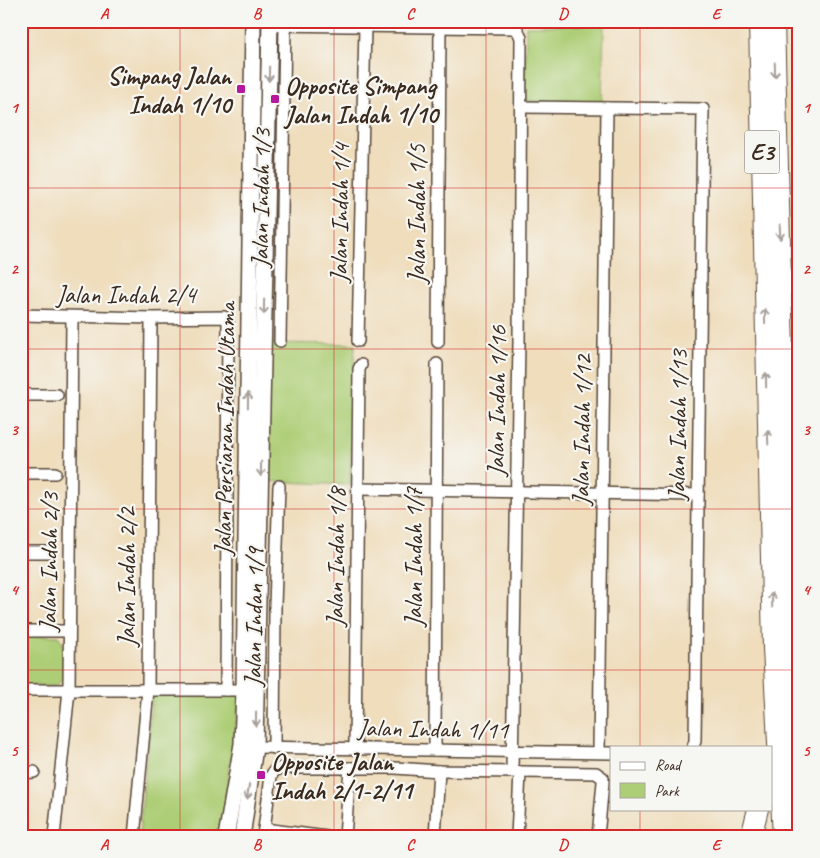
<svg xmlns="http://www.w3.org/2000/svg" width="820" height="858" font-family="Caveat,sans-serif">
<rect width="100%" height="100%" fill="#f6f6f2"/>
<filter id="ink" filterUnits="userSpaceOnUse"><feTurbulence type="fractalNoise" baseFrequency=".02" numOctaves="2"/><feDisplacementMap in="SourceGraphic" scale="10" xChannelSelector="R" yChannelSelector="G"/><feConvolveMatrix kernelMatrix="1 2 1 2 8 2 1 2 1" color-interpolation-filters="sRGB"/></filter>
<filter id="wash" filterUnits="userSpaceOnUse"><feTurbulence type="fractalNoise" baseFrequency=".0096" numOctaves="4" result="noise"/><feDisplacementMap in="SourceGraphic" scale="20" xChannelSelector="R" yChannelSelector="G"/><feGaussianBlur stdDeviation="1.12" result="paint"/><feColorMatrix in="noise" values="0 0 0 0 0 0 0 0 0 0 0 0 0 0 0 0 0 1.4 0 .05"/><feComposite in="paint" operator="in"/></filter>
<g filter="url(#wash)">
<rect width="100%" height="100%" fill="#efddbc"/>
<g fill="#adce76" stroke="#747c4a">
<polygon points="604,25 602,104 525,101 526,26"/>
<polygon points="263,343 355,344 350,485 261,481"/>
<polygon points="21,635 58,636 63,643 64,675 57,686 21,686"/>
<polygon points="240,694 220,837 139,837 152,695"/>
</g>
</g>
<g filter="url(#ink)">
<g fill="none" stroke-linecap="round" stroke-linejoin="round">
<defs>
<g id="street">
<polyline points="270,25 513,28 518,31 521,38 519,342 512,772"/>
<polyline points="521,107 703,109 695,741 693,747"/>
<polyline points="21,315 151,318 224,317 228,321 226,690"/>
<polyline points="280,341 285,26"/>
<polyline points="358,341 365,26"/>
<polyline points="438,342 440,27"/>
<polyline points="21,395 57,395"/>
<polyline points="21,473 55,473"/>
<polyline points="358,489 698,495"/>
<polyline points="21,552 50,552"/>
<polyline points="21,631 69,631"/>
<polyline points="21,690 244,690"/>
<polyline points="255,747 611,753"/>
<polyline points="274,748 275,606 279,486"/>
<polyline points="355,749 359,369 361,365"/>
<polyline points="435,750 437,364"/>
<polyline points="599,752 607,108"/>
<polyline points="21,773 34,772"/>
<polyline points="264,829 327,837"/>
<polyline points="54,837 69,690 72,317"/>
<polyline points="134,837 148,690 151,318"/>
<polyline points="263,837 271,776 274,771 281,768 395,768 439,771 596,773 603,778 603,782 598,837"/>
<polyline points="345,837 350,768"/>
<polyline points="435,837 439,771"/>
<polyline points="517,837 520,772"/>
</g>
<g id="secondary">
<polyline points="226,837 242,744 244,690 253,21"/>
<polyline points="242,837 255,747 270,21"/>
</g>
<g id="highway">
<polyline points="759,21 773,648 783,837"/>
<polyline points="774,21 793,717 799,829"/>
<polyline points="751,837 758,809"/>
</g>
</defs>
<use href="#street" stroke="#564536" stroke-width="14"/>
<use href="#secondary" stroke="#564536" stroke-width="18"/>
<use href="#highway" stroke="#564536" stroke-width="22"/>
<use href="#street" stroke="#fff" stroke-width="11"/>
<use href="#secondary" stroke="#fff" stroke-width="15"/>
<use href="#highway" stroke="#fff" stroke-width="20"/>
</g>
<defs><path id="oneway-shaft" d="M-6 0H5M1.5-3L5.5 0L1.5 3" fill="none" stroke-width="1.6" stroke-linecap="round" stroke-linejoin="round" transform="scale(1.25)"/></defs>
<g stroke="#a79f9a">
<use href="#oneway-shaft" transform="translate(775 70) rotate(88)"/>
<use href="#oneway-shaft" transform="translate(269 74) rotate(91)"/>
<use href="#oneway-shaft" transform="translate(780 232) rotate(88)"/>
<use href="#oneway-shaft" transform="translate(264 307) rotate(91)"/>
<use href="#oneway-shaft" transform="translate(765 316) rotate(-91)"/>
<use href="#oneway-shaft" transform="translate(766 380) rotate(-91)"/>
<use href="#oneway-shaft" transform="translate(248 400) rotate(-89)"/>
<use href="#oneway-shaft" transform="translate(768 437) rotate(-92)"/>
<use href="#oneway-shaft" transform="translate(261 469) rotate(91)"/>
<use href="#oneway-shaft" transform="translate(772 600) rotate(-92)"/>
<use href="#oneway-shaft" transform="translate(256 719) rotate(91)"/>
<use href="#oneway-shaft" transform="translate(248 792) rotate(99)"/>
</g>
</g>
<path fill="none" stroke="#d62828" stroke-width="1" stroke-opacity="0.55" d="M180 21V837M334 21V837M486 21V837M640 21V747M21 188H799M21 349H799M21 509H799M21 670H799M640 809V837"/>
<g fill="#b5179e" stroke="#f6f6f2" stroke-width="2">
<rect x="236" y="84" width="10" height="10" rx="2.5"/>
<rect x="270" y="94" width="10" height="10" rx="2.5"/>
<rect x="256" y="770" width="10" height="10" rx="2.5"/>
</g>
<g text-anchor="middle" stroke-width="4.5" stroke-linejoin="round" paint-order="stroke">
<rect fill="#f6f6f2" stroke="#73675e" stroke-width="1" x="744.5" y="130.5" width="35" height="43" rx="4"/>
<g font-size="24" font-weight="bold" fill="#3b2a1e">
<text x="762" y="160">E3</text>
</g>
<g font-size="25" font-weight="bold" fill="#3b2a1e" stroke="#f6f6f2" text-anchor="start">
<text x="231" y="84" text-anchor="end">Simpang Jalan<tspan x="231" dy="29">Indah 1/10</tspan></text>
<text x="285" y="94">Opposite Simpang<tspan x="285" dy="29">Jalan Indah 1/10</tspan></text>
<text x="271" y="770">Opposite Jalan<tspan x="271" dy="29">Indah 2/1-2/11</tspan></text>
</g>
<g font-size="25" fill="#3b2a1e" stroke="#f6f6f2">
<text transform="translate(260 198) rotate(-89)" y="9">Jalan Indah 1/3</text>
<text transform="translate(339 213) rotate(-89)" y="9">Jalan Indah 1/4</text>
<text transform="translate(416 214) rotate(-90)" y="9">Jalan Indah 1/5</text>
<text x="126" y="303">Jalan Indah 2/4</text>
<text transform="translate(496 401) rotate(-89)" y="9">Jalan Indah 1/16</text>
<text transform="translate(677 425) rotate(-89)" y="9">Jalan Indah 1/13</text>
<text transform="translate(224 429) rotate(-89)" y="9">Jalan Persiaran Indah Utama</text>
<text transform="translate(581 430) rotate(-89)" y="9">Jalan Indah 1/12</text>
<text transform="translate(335 557) rotate(-89)" y="9">Jalan Indah 1/8</text>
<text transform="translate(413 557) rotate(-90)" y="9">Jalan Indah 1/7</text>
<text transform="translate(48 562) rotate(-89)" y="9">Jalan Indah 2/3</text>
<text transform="translate(126 577) rotate(-90)" y="9">Jalan Indah 2/2</text>
<text transform="translate(253 617) rotate(-89)" y="9">Jalan Indan 1/9</text>
<text transform="translate(433 728) rotate(1)" y="9">Jalan Indah 1/11</text>
</g>
</g>
<rect width="820" height="858" fill="none" stroke="#f6f6f2" stroke-width="55"/>
<rect x="610" y="746" width="162" height="65" fill="#f6f6f2" stroke="#aba49d"/>
<rect x="620" y="762" width="25" height="8" fill="#ffffff" stroke="#aba49d"/>
<text x="655" y="770" font-size="15" fill="#3b2a1e">Road</text>
<rect x="620" y="783" width="25" height="15" fill="#adce76" stroke="#aba49d"/>
<text x="655" y="796" font-size="15" fill="#3b2a1e">Park</text>
<rect x="28" y="28" width="764" height="802" fill="none" stroke="#d62828" stroke-width="2"/>
<g font-size="16" text-anchor="middle" font-weight="bold" fill="#d62828">
<text x="104" y="19">A</text>
<text x="257" y="19">B</text>
<text x="410" y="19">C</text>
<text x="563" y="19">D</text>
<text x="716" y="19">E</text>
<text x="14" y="113">1</text>
<text x="806" y="113">1</text>
<text x="14" y="274">2</text>
<text x="806" y="274">2</text>
<text x="14" y="435">3</text>
<text x="806" y="435">3</text>
<text x="14" y="595">4</text>
<text x="806" y="595">4</text>
<text x="14" y="756">5</text>
<text x="806" y="756">5</text>
<text x="104" y="850">A</text>
<text x="257" y="850">B</text>
<text x="410" y="850">C</text>
<text x="563" y="850">D</text>
<text x="716" y="850">E</text>
</g>
</svg>
